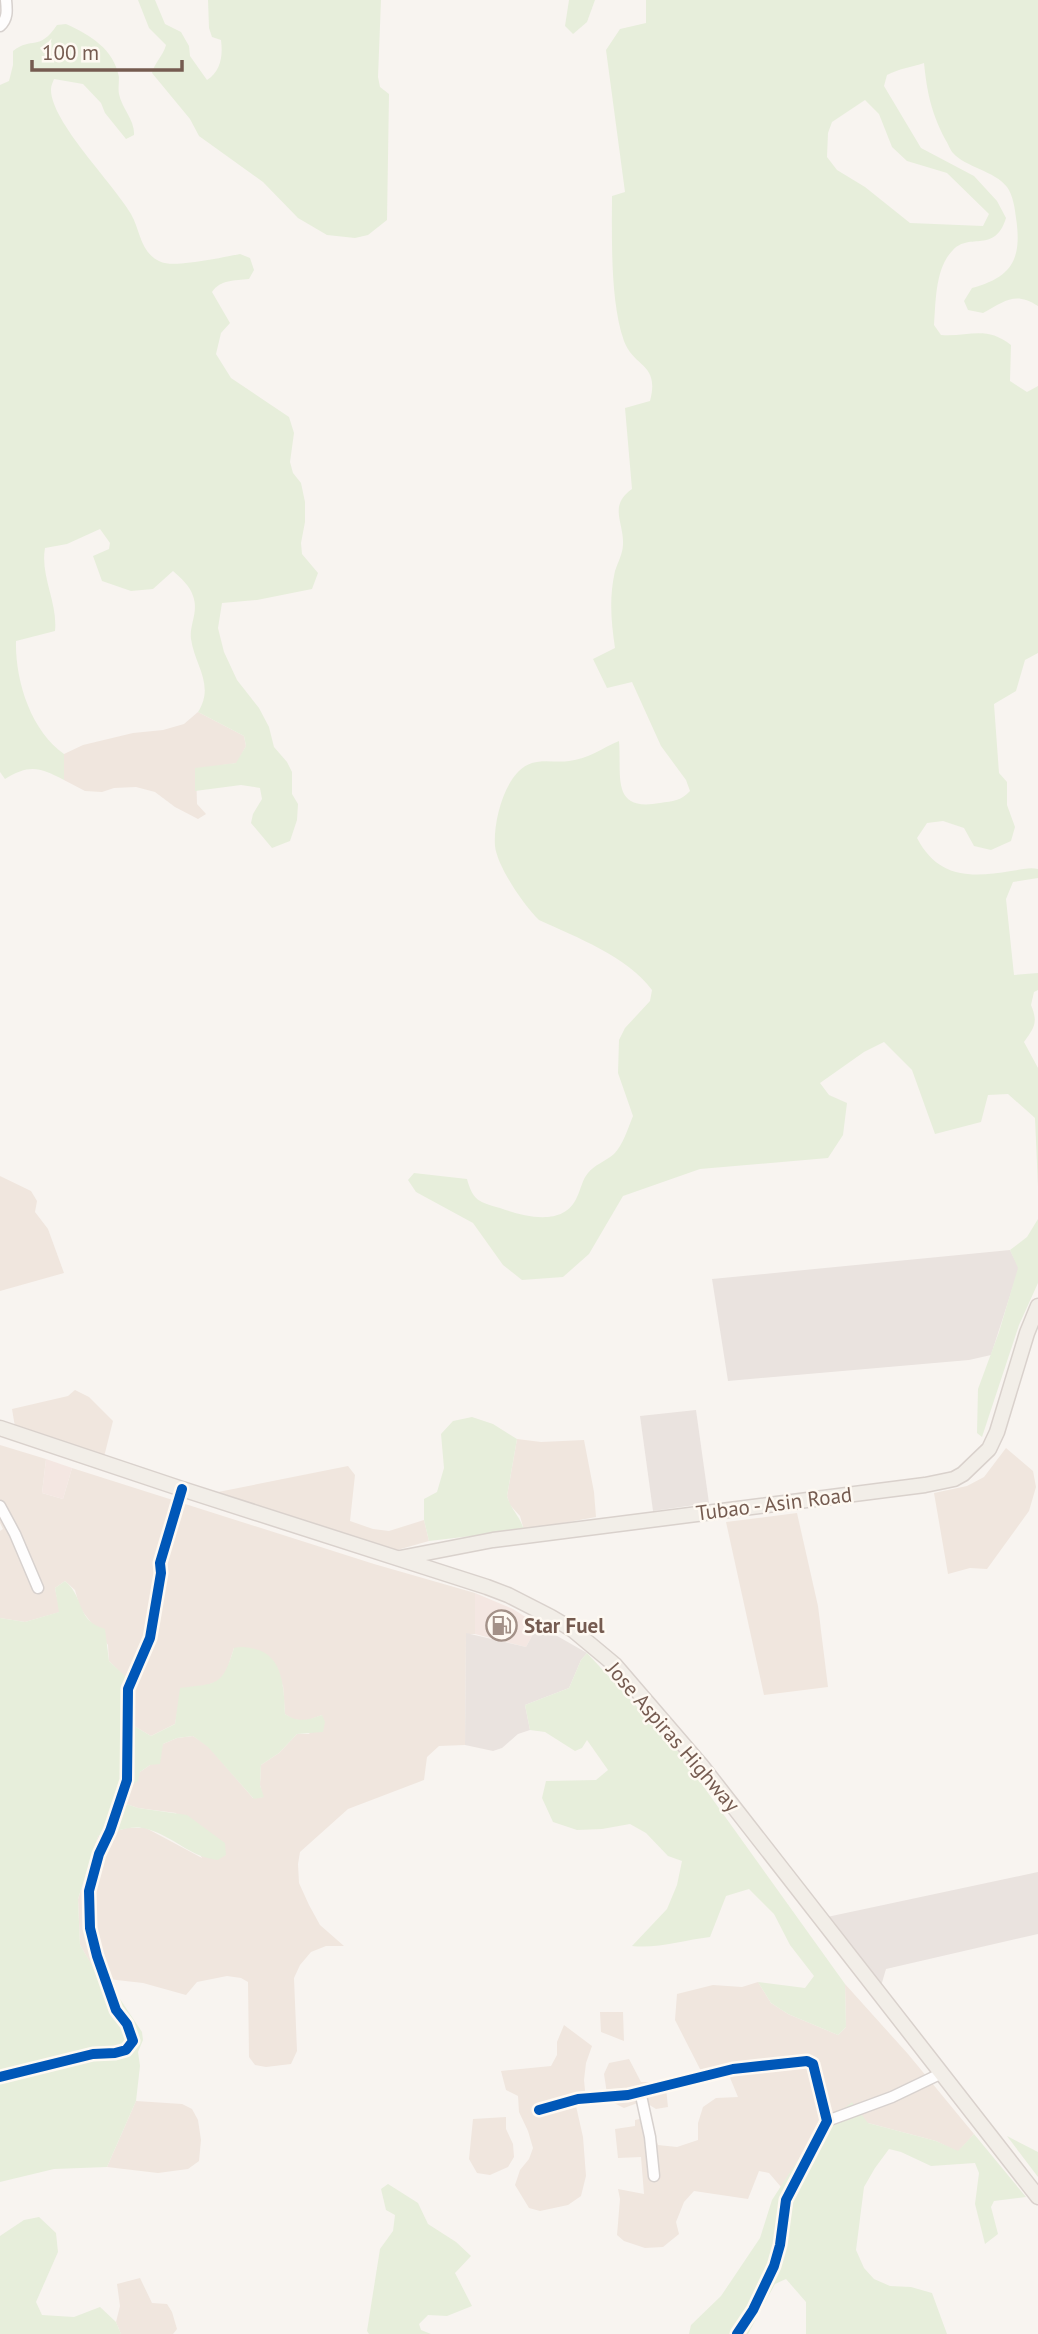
<svg xmlns="http://www.w3.org/2000/svg" width="1038" height="2334" font-family="'PT Sans',sans-serif">
<rect width="100%" height="100%" fill="#f8f4f0"/>
<g fill="#f0e6de">
<polygon points="198,712 244,736 246,746 237,763 196,769 197,804 206,814 198,819 175,807 155,792 136,787 114,788 102,792 85,791 64,780 64,754 83,745 133,733 163,730 184,724"/>
<polygon points="0,1176 31,1191 37,1201 35,1212 48,1229 64,1273 0,1291"/>
<polygon points="75,1390 89,1397 113,1421 104,1457 15,1427 12,1409 68,1396"/>
<polygon points="517,1439 541,1442 584,1440 594,1492 596,1517 524,1530 520,1516 510,1505 507,1496"/>
<polygon points="0,1445 46,1459 42,1493 63,1499 72,1468 374,1564 475,1593 475,1634 466,1634 465,1745 439,1746 427,1757 424,1780 348,1809 300,1852 298,1864 299,1883 309,1905 320,1925 344,1946 326,1946 311,1952 300,1965 294,1978 297,2051 291,2064 266,2067 255,2065 249,2057 248,1982 241,1978 227,1976 197,1982 186,1995 143,1983 99,1978 80,1945 78,1899 98,1836 127,1828 146,1828 202,1858 176,1813 138,1808 115,1800 116,1794 132,1786 140,1772 150,1765 163,1744 177,1738 193,1736 208,1746 253,1798 263,1797 260,1785 261,1765 279,1753 297,1734 309,1734 322,1715 306,1721 292,1719 285,1714 283,1685 234,1648 226,1673 219,1681 210,1684 178,1708 175,1724 151,1736 124,1720 121,1685 126,1678 109,1661 108,1645 80,1608 75,1590 65,1581 55,1588 60,1612 25,1622 0,1618 0,1531 3,1529 0,1523"/>
<polygon points="1006,1448 1033,1471 1036,1487 1029,1511 987,1569 970,1568 948,1574 934,1493 967,1486 984,1477"/>
<polygon points="348,1466 355,1475 350,1521 373,1529 389,1531 424,1520 429,1541 397,1550 387,1548 218,1492"/>
<polygon points="797,1513 818,1606 828,1687 764,1695 726,1522"/>
<polygon points="758,1982 771,2003 788,2014 838,2035 846,2027 845,1984 908,2054 974,2134 958,2152 936,2141 868,2123 816,2132 781,2187 769,2173 759,2171 748,2199 694,2191 684,2202 676,2222 679,2234 663,2247 645,2248 624,2241 617,2235 620,2199 618,2189 644,2194 641,2157 618,2158 615,2129 635,2126 635,2120 648,2117 658,2145 677,2147 698,2140 698,2123 703,2107 716,2098 738,2097 728,2073 703,2080 701,2071 675,2020 677,1994 713,1985 742,1987"/>
<polygon points="600,2012 623,2012 624,2041 601,2032"/>
<polygon points="564,2025 592,2046 586,2063 584,2080 586,2101 576,2106 583,2137 586,2176 581,2196 568,2205 540,2211 529,2208 515,2185 520,2170 529,2159 533,2148 528,2131 519,2112 518,2096 506,2090 501,2071 551,2066 557,2055 557,2042"/>
<polygon points="629,2059 641,2082 662,2082 666,2088 668,2107 656,2109 643,2101 624,2108 608,2100 604,2074 609,2063"/>
<polygon points="136,2101 182,2104 192,2109 198,2120 201,2140 199,2161 188,2169 158,2173 107,2167"/>
<polygon points="506,2117 506,2129 513,2144 514,2157 508,2167 490,2175 477,2173 469,2159 473,2119"/>
<polygon points="140,2278 152,2303 167,2304 172,2312 177,2329 173,2334 121,2334 116,2322 120,2306 117,2284"/>
</g>
<g fill="#f4e7e2">
<polygon points="46,1459 72,1468 63,1499 42,1493"/>
<polygon points="475,1593 513,1609 538,1625 526,1647 475,1634"/>
</g>
<g fill="#eae3df">
<polygon points="1010,1250 1019,1268 991,1355 969,1360 728,1381 712,1279"/>
<polygon points="696,1410 709,1503 653,1511 640,1416"/>
<polygon points="538,1625 587,1653 581,1660 569,1688 525,1705 530,1730 518,1734 502,1748 493,1751 465,1745 466,1633 526,1647"/>
<polygon points="1038,1872 1038,1934 886,1969 881,1986 827,1917"/>
</g>
<g fill="#e7eedb" fill-rule="evenodd">
<path d="M138 0H155L165 24 181 32 189 46 190 56 207 80C221 71 223 56 221 40L212 37 209 28 208 0H381L378 77 380 87 389 94 387 220 368 235 355 238 327 235 298 218 263 182 199 136 190 119 152 73C155 62 163 56 166 45L149 28Z"/>
<polygon points="569,0 595,0 587,22 573,34 565,26"/>
<path d="M646 0H1038V306C1015 291 1005 301 983 313L968 310 964 301 972 288C1013 277 1022 258 1016 218 1015 209 1013 195 1007 187 995 171 965 167 953 153 950 150 948 143 945 139 931 112 927 92 924 63 912 67 898 69 887 75L884 86 921 148 974 176 997 201 1006 218C995 254 970 232 953 250 935 268 936 301 934 325L941 335C969 337 986 325 1011 345L1010 381 1027 392 1038 386V653L1025 660 1016 691 994 704 999 773 1007 782V805L1015 827 1011 841 991 850 974 846 964 828 943 821 927 823 917 838C938 878 970 878 1011 871 1021 870 1028 867 1038 869V878L1013 882 1006 899 1014 975 1038 973V990L1034 992 1031 1005C1038 1022 1035 1027 1024 1042L1038 1068V1187L1035 1118 1008 1094 988 1095 981 1122 935 1134 912 1070 884 1042 864 1052 820 1083 829 1095 847 1103 843 1135 828 1158 700 1169 623 1196 589 1254 563 1277 522 1280 503 1265 473 1223 416 1192 408 1180 414 1173 467 1179C473 1201 479 1202 500 1208 523 1216 564 1228 577 1197 581 1189 582 1180 588 1173 594 1165 606 1161 614 1154 623 1145 628 1128 633 1116L618 1073 619 1040 625 1028 650 1001 652 990C628 957 576 937 539 920 524 906 497 866 495 846 493 822 505 771 532 763 544 759 557 763 569 761 588 759 602 748 619 741 622 776 610 812 660 803 673 801 681 801 690 791L686 780 661 746 632 682 607 688 593 659 615 648C611 621 609 598 615 571 618 562 623 553 623 544 624 522 608 506 632 489L625 408 650 401C660 363 634 368 624 341 610 301 612 239 612 196L625 192 606 50 620 29 646 23ZM865 100 879 114 892 147 907 161 947 173 989 214 983 226 910 223 865 187 837 170 827 157 828 133 832 122Z"/>
<path d="M66 24C90 35 114 49 119 77 119 83 118 89 119 94 122 109 135 120 134 135L126 139 105 113 101 103 83 84 54 79C53 82 51 85 51 89 50 121 114 184 131 214 141 232 140 253 161 262 174 268 224 257 240 254L250 258 254 270 249 279C234 281 221 279 212 292L230 323 221 333 216 354 231 378 289 417 294 433 290 462 293 473 301 483 305 502V522L301 543 302 554 318 573 312 589 257 600 222 603 218 628 224 652 237 680 259 708 269 727 274 747 287 762 292 772V794L298 804 297 820 290 841 272 848 251 823 253 814 262 799 260 788 241 785 195 791V768L236 763 246 746 244 736 198 712C215 685 195 666 191 639 189 625 199 612 193 596 190 586 181 578 173 571L153 589 131 591 102 581 93 556 109 549 110 543 100 529 67 544 45 548C40 576 58 603 55 631L16 641C15 681 31 731 64 754V780C40 767 29 764 5 779L0 772V85L9 81 13 65V51C32 36 39 52 57 25Z"/>
<polygon points="1038,1219 1038,1283 1019,1325 982,1437 977,1433 978,1389 999,1332 1018,1268 1010,1250 1027,1237"/>
<path d="M472 1417 493 1424 517 1439 507 1496C511 1510 520 1516 524 1530L429 1541 424 1520V1499L437 1492 444 1468 441 1434 453 1421Z"/>
<path d="M65 1581C85 1598 76 1621 105 1629L109 1661 127 1678 121 1685 124 1720 151 1736 175 1724 180 1688C218 1683 222 1687 234 1648 242 1646 247 1647 255 1649 284 1656 284 1690 285 1714 298 1723 308 1720 322 1715L325 1722 323 1732 297 1734 279 1753 261 1765 260 1785 264 1797 254 1799 208 1747 193 1736 177 1738 163 1744 160 1764 150 1765 140 1772 138 1781 116 1794 115 1800 138 1808 187 1815 225 1843 226 1855 218 1860C190 1857 173 1836 147 1829 132 1824 113 1832 98 1836L78 1899 80 1945 99 1977 111 1978 120 1999 142 2032 143 2040 138 2052 140 2066 136 2101 107 2167 54 2169 0 2182V1618L25 1622 59 1612 55 1588Z"/>
<path d="M587 1653 678 1751 845 1984 846 2027 838 2035 788 2014 771 2003 758 1982 805 1988 814 1976 790 1945 774 1914 749 1889 726 1896 710 1937C684 1940 657 1949 632 1946L667 1909 677 1885 682 1861 668 1856 646 1833 630 1824 602 1829 577 1830 553 1822 542 1798 546 1781 596 1780 608 1770 587 1740 582 1748 575 1751 545 1732 530 1730 525 1705 569 1688 581 1660Z"/>
<polygon points="852,2102 868,2123 936,2141 958,2151 974,2134 1026,2197 994,2201 991,2207 998,2234 985,2244 975,2204 979,2173 975,2163 931,2166 901,2152 889,2149 875,2168 864,2187 856,2250 864,2268 874,2279 890,2286 911,2287 932,2293 947,2334 806,2334 806,2302 786,2279 775,2284 748,2334 689,2334 691,2325 721,2296 760,2238 772,2200 816,2132"/>
<polygon points="1007,2136 1038,2152 1038,2177"/>
<polygon points="388,2184 418,2203 428,2224 456,2242 471,2256 455,2273 472,2306 447,2316 428,2315 419,2324 421,2330 431,2334 369,2334 367,2331 380,2249 393,2231 395,2215 386,2210 381,2189"/>
<polygon points="39,2217 56,2233 58,2252 36,2302 42,2315 74,2317 100,2307 116,2322 121,2334 0,2334 0,2236 24,2220"/>
</g>
<g fill="none" stroke-linecap="round" stroke-linejoin="round">
<defs>
<g id="minor">
<path d="M0 26C8 19 7 10 6 0"/>
<polyline points="0,1506 15,1534 38,1588"/>
<polyline points="0,2077 93,2054 115,2053 126,2050 133,2041 127,2024 116,2010 97,1956 90,1928 89,1891 99,1854 110,1831 127,1780 128,1689 150,1638 161,1573 160,1563 182,1489"/>
<polyline points="640,2091 650,2137 654,2176"/>
<polyline points="539,2110 578,2099 628,2095 733,2069 807,2061 813,2064 827,2121 786,2200 780,2245 774,2266 753,2310 737,2334"/>
<polyline points="827,2121 892,2097 940,2074"/>
</g>
<g id="major">
<polyline points="0,1428 182,1489 487,1587 508,1595 551,1617 573,1630 615,1665 701,1765 1038,2197"/>
<polyline points="400,1558 493,1540 925,1485 954,1479 963,1474 989,1449 997,1432 1027,1333 1038,1306"/>
</g>
</defs>
<use href="#minor" stroke="#d7d1ce" stroke-width="13"/>
<use href="#major" stroke="#d9d1cc" stroke-width="17"/>
<use href="#minor" stroke="#fefdfd" stroke-width="10"/>
<use href="#major" stroke="#f2eee8" stroke-width="14"/>
<defs>
<g id="cycleway">
<polyline points="0,2077 93,2054 115,2053 126,2050 133,2041 127,2024 116,2010 97,1956 90,1928 89,1891 99,1854 110,1831 127,1780 128,1689 150,1638 161,1573 160,1563 182,1489"/>
<polyline points="539,2110 578,2099 628,2095 733,2069 807,2061 813,2064 827,2121 786,2200 780,2245 774,2266 753,2310 737,2334"/>
</g>
</defs>
<use href="#cycleway" stroke="#fef9f2" stroke-width="15"/>
<use href="#cycleway" stroke="#0057b8" stroke-width="10"/>
</g>
<defs>
<symbol id="fuel-ring" viewBox="-11 -11 22 22"><circle r="9.5" fill="#fef9f2" stroke="#a39188" stroke-width="1.5"/><path d="M-5.5-6h7V0h2V4h1.3V-2.5L3-4.5l.8-.8L6-3V5H2.5V1h-1V6h-7ZM-4.2-4.7v3.2H.2V-4.7Z" fill="#a39188"/></symbol>
</defs>
<g fill-rule="evenodd">
<use href="#fuel-ring" x="484" y="1608" width="35" height="35"/>
</g>
<g text-anchor="middle" stroke-width="5" stroke-linejoin="round" paint-order="stroke">
<g font-size="21" fill="#755b50" stroke="#fef9f2">
<text transform="translate(774 1504) rotate(-7)" y="7">Tubao - Asin Road</text>
<text transform="translate(673 1737) rotate(49)" y="7">Jose Aspiras Highway</text>
</g>
<g font-size="21" font-weight="bold" fill="#755b50" stroke="#fef9f2" text-anchor="start">
<text x="524" y="1633">Star Fuel</text>
</g>
</g>
<path d="M32 60v10h150v-10" fill="none" stroke="#755b50" stroke-width="3.5"/>
<text x="42" y="60" font-size="21" fill="#755b50" stroke="#fef9f2" stroke-width="5" paint-order="stroke">100 m</text>
</svg>
